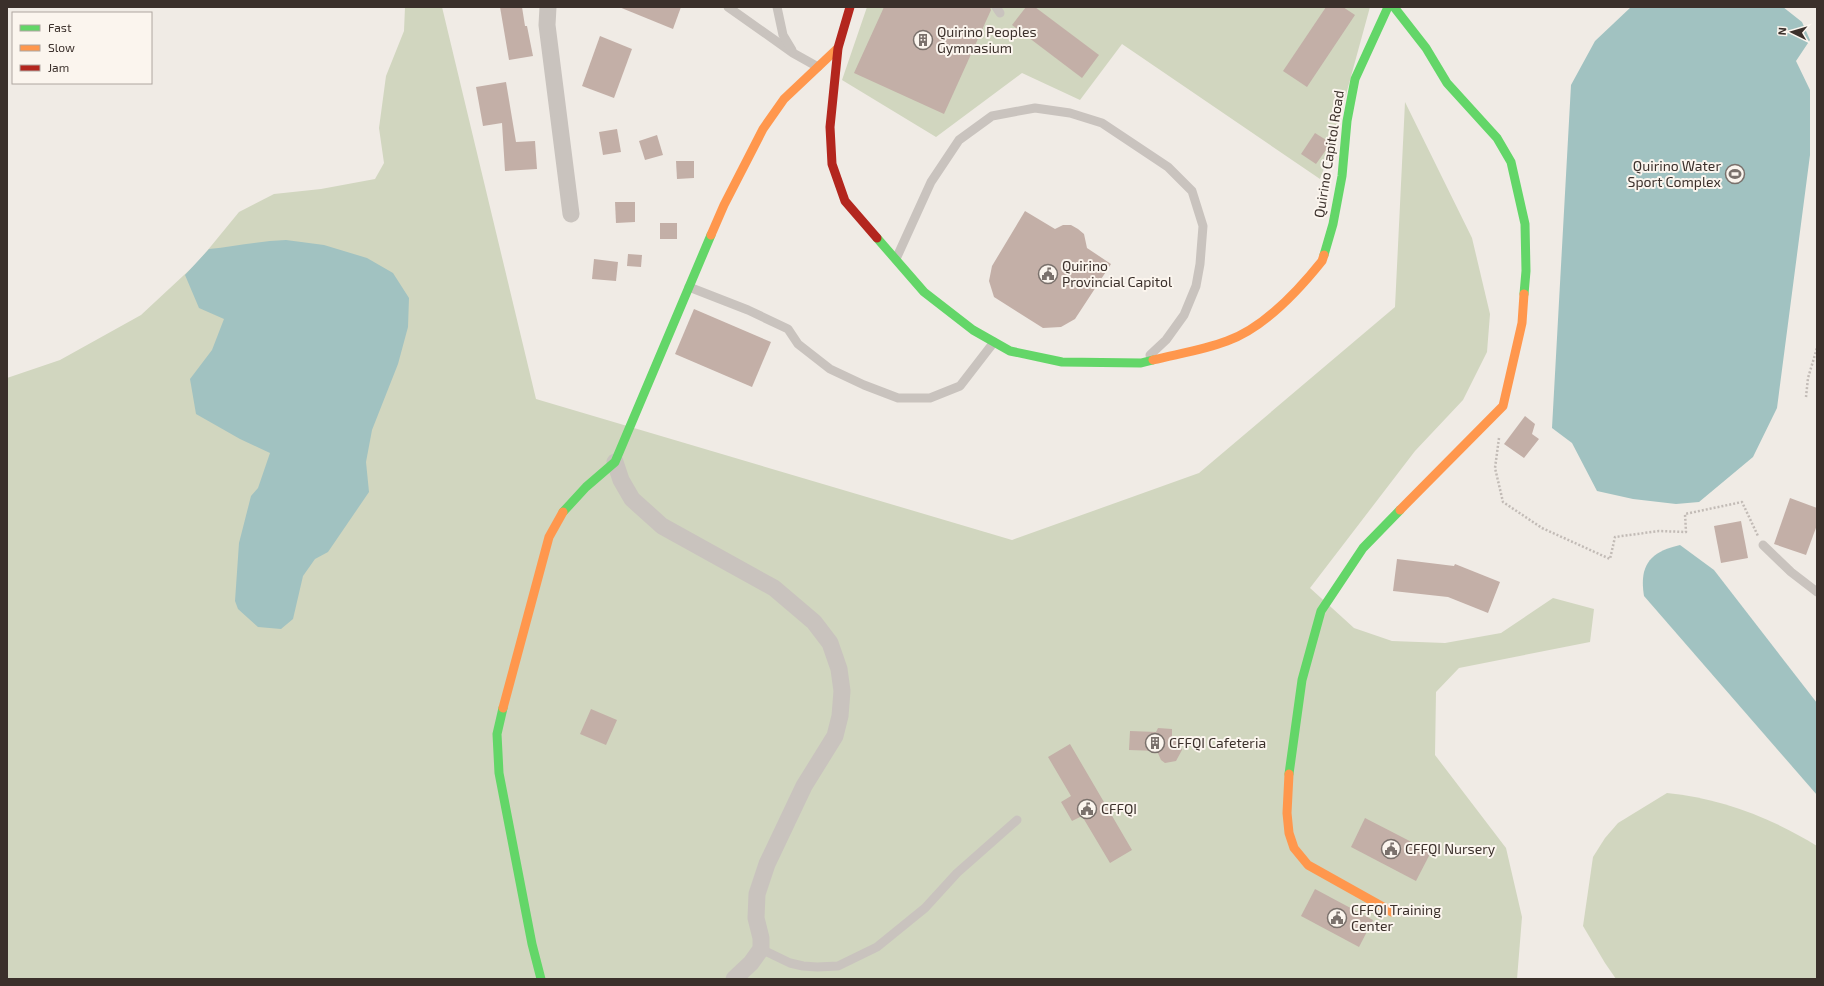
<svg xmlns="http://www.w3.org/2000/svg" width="1824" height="986" font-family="'Exo 2',sans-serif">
<rect width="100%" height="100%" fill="#f0ebe5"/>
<g fill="#d1d6bf">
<polygon points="405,7 442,7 536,399 1012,540 1199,473 1395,307 1405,102 1472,238 1490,314 1487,352 1463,400 1415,451 1310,588 1354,628 1392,641 1445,643 1501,633 1553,598 1594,609 1590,642 1459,668 1436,692 1435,755 1506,848 1522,917 1517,979 7,979 7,378 60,360 141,315 198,262 239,212 274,194 321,189 375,179 384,163 379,128 386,76 404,31"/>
<polygon points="867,7 1370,7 1330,153 1320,179 1122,44 1080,100 1022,73 936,137 842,80"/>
<path d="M1667 793C1720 798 1772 818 1817 846V979H1616L1605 963 1583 926 1593 857 1605 838 1618 823Z"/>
</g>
<g fill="#a1c2c1">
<polygon points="1631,7 1783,7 1802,22 1810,40 1796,61 1810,90 1810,155 1777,408 1753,457 1699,502 1676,504 1633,499 1597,491 1572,443 1552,428 1571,85 1595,41"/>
<path d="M286 240 324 245 367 258 393 273 409 298 408 327 398 364 372 430 366 462 369 492 328 552 315 559 303 576 293 619 281 629 258 627 238 609 235 601 239 543 251 496 258 488 270 453 240 439 196 414 190 379 212 350 224 319 199 308 185 275 209 249C235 246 260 241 286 240Z"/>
<path d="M1680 545 1714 570 1817 703V795L1644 596C1639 565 1650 552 1680 545Z"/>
</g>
<g fill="#c3afa7">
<polygon points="500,7 522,7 525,26 527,26 533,56 509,60"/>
<polygon points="619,7 681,7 673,29"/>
<polygon points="884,7 990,7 991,10 944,114 854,73"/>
<polygon points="1026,7 1035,7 1099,55 1082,78 1012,25"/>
<polygon points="1326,7 1343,7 1355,15 1307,87 1283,71"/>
<polygon points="600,36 632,49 614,98 582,86"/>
<polygon points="506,82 516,142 535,141 537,169 505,171 502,123 483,126 476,87"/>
<polygon points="617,129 621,152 603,155 599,132"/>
<polygon points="1315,133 1331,143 1316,164 1301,154"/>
<polygon points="657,135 663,155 645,160 639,141"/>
<polygon points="676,161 694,161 694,178 677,179"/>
<polygon points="615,202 635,202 635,222 616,223"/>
<polygon points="1025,211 1055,229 1063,225 1071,225 1078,229 1084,234 1087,248 1111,264 1075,319 1061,327 1043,328 994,297 989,281 992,266"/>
<rect x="660" y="223" width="17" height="16"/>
<polygon points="628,254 642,255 641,267 627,266"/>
<polygon points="594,259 618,262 616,281 592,279"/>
<polygon points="694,309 771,342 752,387 675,354"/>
<polygon points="1525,416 1535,424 1532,434 1539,439 1524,458 1504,444"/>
<polygon points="1790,498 1817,508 1817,525 1806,555 1774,544"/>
<polygon points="1741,521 1748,558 1721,563 1714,526"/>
<polygon points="1397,559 1454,566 1455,564 1500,582 1488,613 1448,597 1393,591"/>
<polygon points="591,709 617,720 606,745 580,734"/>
<polygon points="1158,728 1172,729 1172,737 1179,740 1182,750 1176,761 1165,763 1161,760 1157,751 1129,750 1130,731 1156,732"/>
<polygon points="1070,744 1132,850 1110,863 1082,816 1072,821 1061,802 1071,796 1048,757"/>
<polygon points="1365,818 1431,852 1416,881 1351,847"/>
<polygon points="1315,889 1373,920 1359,947 1301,916"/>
</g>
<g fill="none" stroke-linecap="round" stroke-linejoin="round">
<g stroke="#c2bbb6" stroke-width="2.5" stroke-dasharray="2 2" stroke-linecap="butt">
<polyline points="1806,397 1808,378 1817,348"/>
<polyline points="1499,438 1495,468 1503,502 1542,528 1610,559 1615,537 1659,531 1686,532 1685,514 1742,502 1758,536"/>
</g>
<g stroke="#c9c3be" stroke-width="9">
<polyline points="728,7 793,53 818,67"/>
<polyline points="777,7 783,35 792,50"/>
<polyline points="996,7 1000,13"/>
<polyline points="896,259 931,182 959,140 992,116 1035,108 1070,113 1102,123 1168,167 1192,191 1203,226 1200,264 1196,286 1184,315 1166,340 1150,355"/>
<polyline points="689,287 748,310 788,329 798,344 830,369 864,385 898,398 930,398 960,386 994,342"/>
<polyline points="1763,545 1791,572 1817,592"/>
<polyline points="761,949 790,963 803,966 817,967 838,966 877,947 925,908 957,873 1017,820"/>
</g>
<g stroke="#c9c3be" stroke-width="17">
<polyline points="548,7 547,25 571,214"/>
<polyline points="615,462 621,480 632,499 662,526 774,588 814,622 830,643 839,669 842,691 840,716 835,736 804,786 767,864 757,894 756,918 761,938 761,949 751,963 734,979"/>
</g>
<g stroke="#63d668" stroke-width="9">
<polyline points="1394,7 1426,48 1447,83 1497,138 1511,162 1525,224 1526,271 1524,294"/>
<polyline points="877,238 924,292 973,330 1010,351 1062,362 1141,363 1153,360"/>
<polyline points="1324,255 1333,224 1342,176 1347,121 1355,79 1388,7"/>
<polyline points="563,512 586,487 615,462 711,235"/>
<polyline points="503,708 497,734 499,773 532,944 541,979"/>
<polyline points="1289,774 1302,680 1321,611 1363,548 1400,510"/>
</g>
<g stroke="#ff974d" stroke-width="9">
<polyline points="711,235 724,205 763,129 784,99 838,48"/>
<path d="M1153 360C1177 354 1203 350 1227 341 1264 328 1298 291 1322 261L1324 255"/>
<polyline points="1400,510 1503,406 1522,323 1524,294"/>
<polyline points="503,708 549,537 563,512"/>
<polyline points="1289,774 1287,813 1289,833 1294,848 1308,865 1392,912"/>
</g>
<polyline stroke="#b3261e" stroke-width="9" points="850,7 838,48 830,127 832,164 845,201 877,238"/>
</g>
<defs>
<symbol id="building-ring" viewBox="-11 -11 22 22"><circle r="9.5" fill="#fbf5ee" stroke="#7a716c" stroke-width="1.5"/><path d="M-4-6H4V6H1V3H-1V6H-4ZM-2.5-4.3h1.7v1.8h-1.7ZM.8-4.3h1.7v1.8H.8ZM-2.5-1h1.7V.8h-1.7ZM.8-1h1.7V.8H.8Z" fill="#7a716c"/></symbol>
<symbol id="stadium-ring" viewBox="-11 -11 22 22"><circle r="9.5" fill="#fbf5ee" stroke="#7a716c" stroke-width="1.5"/><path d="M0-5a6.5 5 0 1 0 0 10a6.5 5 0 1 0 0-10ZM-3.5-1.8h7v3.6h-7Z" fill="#7a716c"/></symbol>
<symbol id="civic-ring" viewBox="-11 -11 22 22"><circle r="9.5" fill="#fbf5ee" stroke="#7a716c" stroke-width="1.5"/><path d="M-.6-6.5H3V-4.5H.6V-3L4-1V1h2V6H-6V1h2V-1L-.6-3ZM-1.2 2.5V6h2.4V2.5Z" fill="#7a716c"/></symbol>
</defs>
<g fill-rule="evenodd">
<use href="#building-ring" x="912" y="29" width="22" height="22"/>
<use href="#stadium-ring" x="1724" y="163" width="22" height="22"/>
<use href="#civic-ring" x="1037" y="263" width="22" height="22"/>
<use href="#building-ring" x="1144" y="732" width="22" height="22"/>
<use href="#civic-ring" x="1076" y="798" width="22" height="22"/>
<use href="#civic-ring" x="1380" y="838" width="22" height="22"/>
<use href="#civic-ring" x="1326" y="907" width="22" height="22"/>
</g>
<g text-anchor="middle" stroke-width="4" stroke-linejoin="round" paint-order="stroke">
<g font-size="14" fill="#3b302b" stroke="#fbf5ee" text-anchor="start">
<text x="937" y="37">Quirino Peoples<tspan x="937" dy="16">Gymnasium</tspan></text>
<text x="1721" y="171" text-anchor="end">Quirino Water<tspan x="1721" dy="16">Sport Complex</tspan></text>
<text x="1062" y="271">Quirino<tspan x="1062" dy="16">Provincial Capitol</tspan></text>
<text x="1169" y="748">CFFQI Cafeteria</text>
<text x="1101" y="814">CFFQI</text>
<text x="1405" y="854">CFFQI Nursery</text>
<text x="1351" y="915">CFFQI Training<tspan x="1351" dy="16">Center</tspan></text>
</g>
<g font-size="14" fill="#3b302b" stroke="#fbf5ee">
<text transform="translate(1329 154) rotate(-81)" y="5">Quirino Capitol Road</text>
</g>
</g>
<rect width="1824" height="986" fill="none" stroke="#3b302b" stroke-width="16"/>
<rect x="12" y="12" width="140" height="72" fill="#fbf5ee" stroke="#aea6a0"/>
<rect x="20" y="25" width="20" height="6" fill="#63d668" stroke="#aea6a0"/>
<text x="48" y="32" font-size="12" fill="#3b302b">Fast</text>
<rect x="20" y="45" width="20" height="6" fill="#ff974d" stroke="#aea6a0"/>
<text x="48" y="52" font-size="12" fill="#3b302b">Slow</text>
<rect x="20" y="65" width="20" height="6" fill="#b3261e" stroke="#aea6a0"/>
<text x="48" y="72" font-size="12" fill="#3b302b">Jam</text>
<g transform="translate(1792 32) rotate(275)" stroke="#fbf5ee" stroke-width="3" paint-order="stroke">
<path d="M0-3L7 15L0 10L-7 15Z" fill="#3b302b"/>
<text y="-6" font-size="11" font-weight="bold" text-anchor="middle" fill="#3b302b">N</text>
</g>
</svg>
